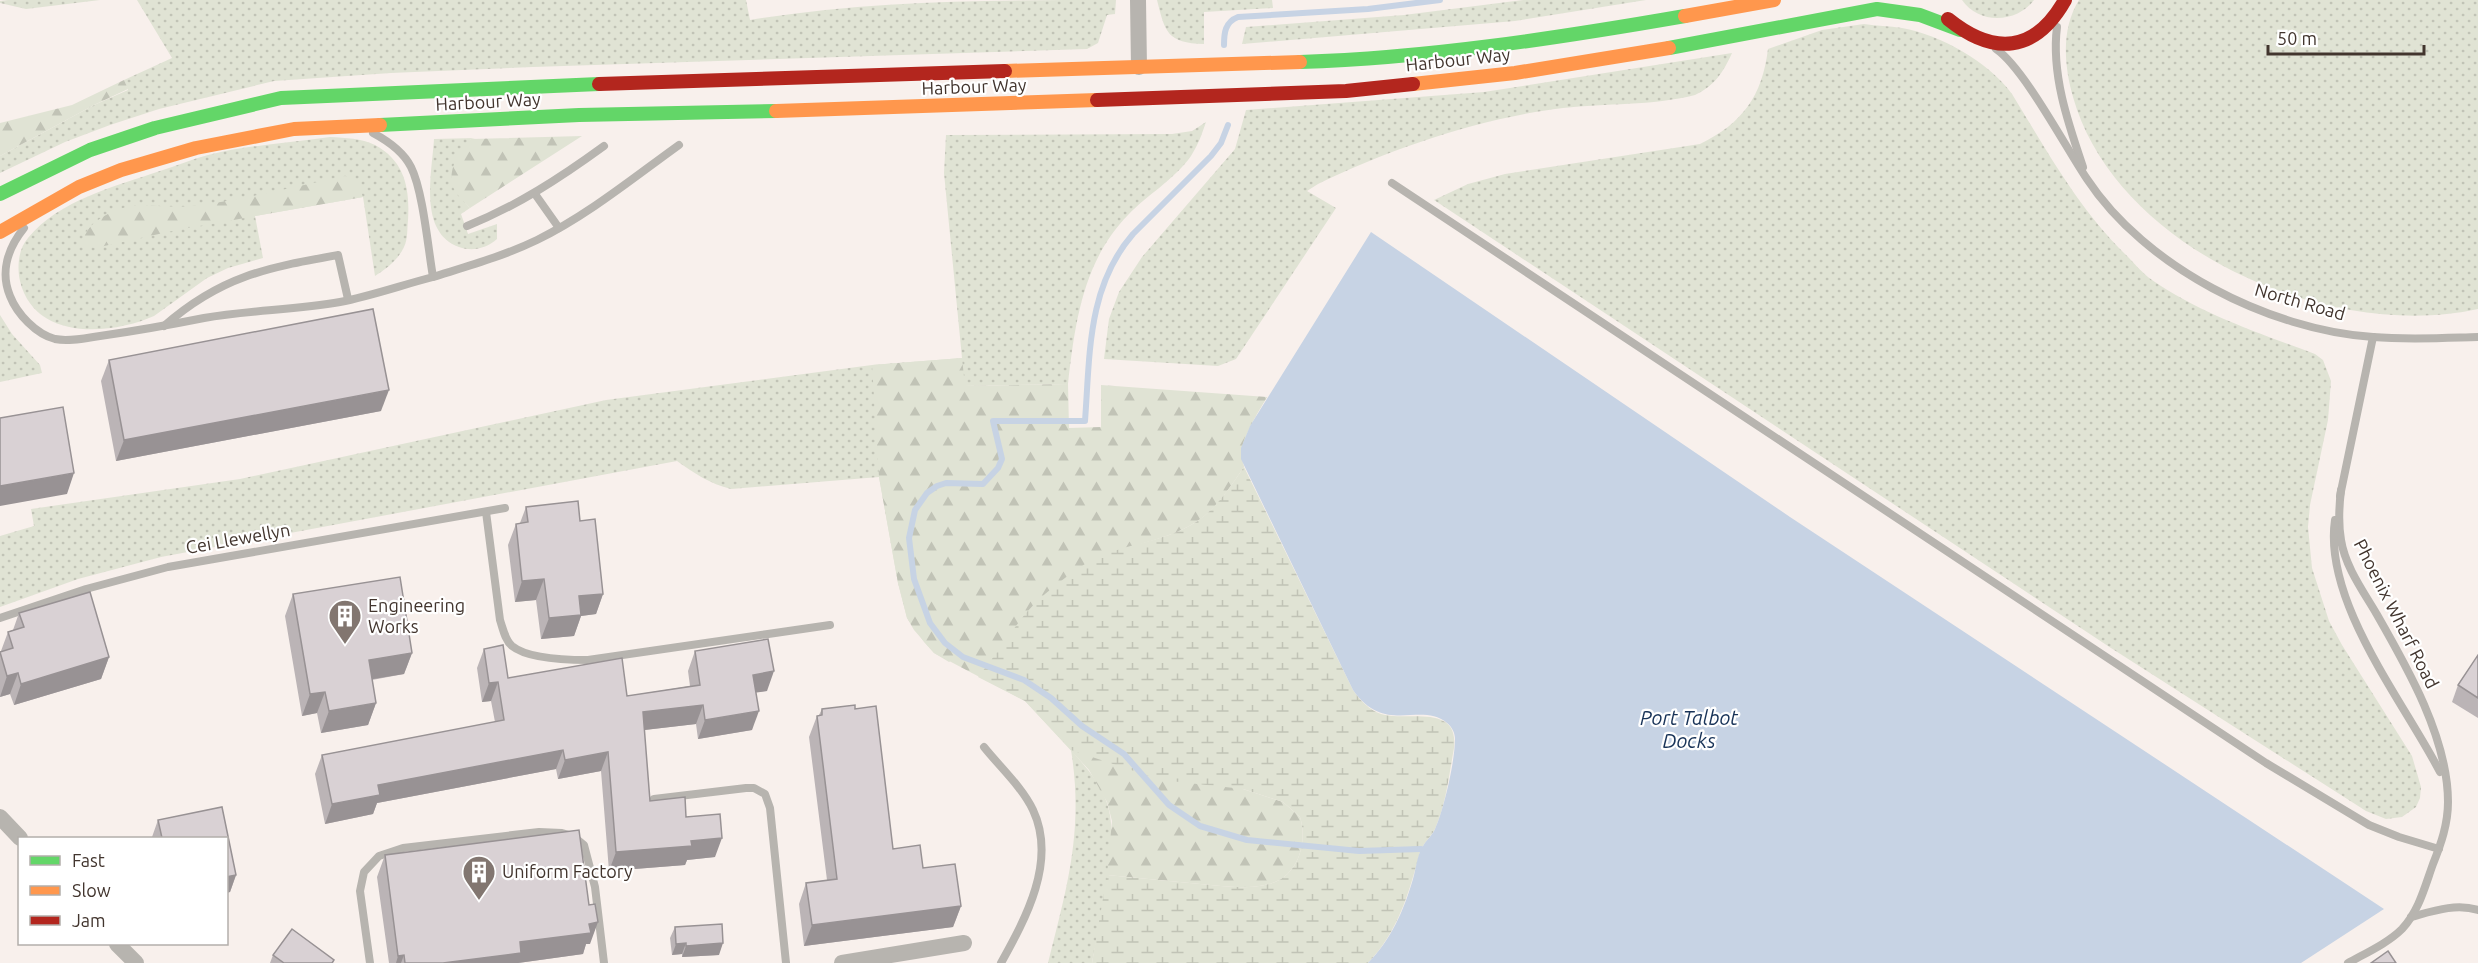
<svg xmlns="http://www.w3.org/2000/svg" width="2478" height="963" font-family="Ubuntu,sans-serif">
<defs>
<pattern id="grass-dots" width="8" height="8" patternUnits="userSpaceOnUse" patternTransform="scale(1.5)"><rect width="8" height="8" fill="#e0e3d4"/><path d="M2 2h.1M6 6h.1" fill="none" stroke="#c1c3b6" stroke-width="1.8" stroke-linecap="round"/></pattern>
<pattern id="forest-firs" width="22" height="20" patternUnits="userSpaceOnUse" patternTransform="scale(1.5)"><rect width="22" height="20" fill="#e0e3d4"/><path d="M5 1l3.5 6h-7zM16 11l3.5 6h-7z" fill="#c1c3b6"/></pattern>
<pattern id="wetland-marsh" width="20" height="14" patternUnits="userSpaceOnUse" patternTransform="scale(1.5)"><rect width="20" height="14" fill="#e0e3d4"/><path d="M1 5h8M5 5V1M11 12h8M15 12V8" fill="none" stroke="#c1c3b6"/></pattern>
</defs>
<rect width="100%" height="100%" fill="#f8f0ec"/>
<g fill="url(#grass-dots)">
<polygon points="8,0 100,0 26,9 0,3 0,1"/>
<path d="M137 0H746L750 20C870 0 993 0 1116 0L1115 14 1107 15 1098 43 1087 49 533 67 391 73 274 81 159 109 110 125 65 142 0 173V156L94 105 128 90 124 80 172 58Z"/>
<path d="M1157 0H1272L1273 8 1204 12V44C1167 43 1165 32 1157 0Z"/>
<polygon points="1523,0 1646,0 1515,21 1242,44 1246,27 1404,15"/>
<path d="M1962 0H2034C2017 23 1979 25 1962 0Z"/>
<path d="M2079 0H2478V309C2331 342 2116 250 2073 97 2064 65 2061 29 2079 0Z"/>
<path d="M1864 24C1877 26 1889 26 1902 28 1941 35 1989 62 2012 94 2047 151 2078 208 2126 255 2134 263 2142 273 2152 280 2201 314 2259 333 2315 354L2323 360 2331 381 2328 420 2310 505 2308 527 2312 568 2329 621 2342 645 2412 756 2421 787 2420 798 2416 807 2402 817 2386 819 2366 811 2111 648 1434 200 1468 184 1505 174 1700 144C1743 123 1762 96 1768 49L1822 30Z"/>
<path d="M1732 53C1723 73 1714 86 1695 95 1652 106 1606 103 1563 108 1481 118 1392 148 1318 184L1307 191 1336 208 1236 359 1218 366 1104 359 1109 319 1119 292 1142 257 1235 149 1246 110 1484 92Z"/>
<path d="M1206 122C1202 134 1198 145 1191 156 1175 179 1147 195 1128 215 1083 261 1075 323 1068 384L965 386 966 458 1267 397C1256 416 1236 445 1244 467L949 662 934 653 924 642 907 618 898 583 879 477 731 489C710 484 694 473 677 461L161 557 78 579 0 607V536L34 526 31 509 240 479 606 400 872 365 962 358 944 173 946 135 1172 134 1192 131Z"/>
<path d="M330 137C346 138 361 138 375 145 405 161 410 189 408 220 407 229 408 239 404 247 398 260 386 269 375 276L363 197 255 216 263 258 228 268 207 278 154 316C109 336 34 340 20 281 17 268 18 249 28 238 59 200 116 186 160 171 176 166 192 159 208 155 247 145 290 143 330 137Z"/>
<path d="M475 138 471 139C450 170 443 178 470 208L461 214 468 234 497 224V239C487 248 473 252 459 247 418 232 432 173 434 139Z"/>
<polygon points="0,315 12,334 40,365 42,373 0,382"/>
<path d="M1071 750C1085 766 1100 782 1107 803 1121 845 1100 920 1092 963H1048C1067 887 1084 830 1071 750Z"/>
</g>
<g fill="url(#forest-firs)">
<polygon points="124,80 128,89 94,105 0,156 0,123 72,105"/>
<path d="M582 136 470 208C465 202 457 196 454 189 446 173 459 149 471 139Z"/>
<path d="M345 176C358 178 359 186 363 197L177 230 95 248 85 245 83 241C85 225 108 212 123 208 146 202 169 209 192 206 243 200 294 187 345 176Z"/>
<path d="M962 358 965 386 1068 384 1069 428 1101 427V385L1267 397C1255 417 1235 443 1244 467 1230 487 1217 509 1196 522 1158 546 1113 544 1072 573L1243 789 1283 802 1300 817C1308 843 1298 877 1269 884 1247 890 1222 886 1200 884 1169 881 1138 878 1107 875L1112 821 1107 802 1089 770 1025 701 934 653 914 630 907 618 898 583 879 477 872 365Z"/>
</g>
<path fill="url(#wetland-marsh)" d="M1244 467 1353 690C1360 700 1369 710 1381 714 1408 722 1459 703 1454 748 1449 775 1446 804 1435 829 1431 837 1423 843 1420 852 1409 893 1398 932 1368 963H1092L1107 875C1138 878 1169 881 1200 884 1222 886 1247 890 1269 884 1298 877 1308 843 1300 817L1283 802 1243 789 1161 780 1071 750 1025 701 978 677C993 659 1005 640 1019 622 1035 600 1062 579 1085 564 1119 543 1162 544 1196 522 1217 508 1230 487 1244 467Z"/>
<path fill="#c7d3e4" d="M1371 232 1790 517 2384 909 2301 963H1368C1391 940 1404 910 1413 879 1416 869 1417 856 1422 848 1425 841 1432 836 1435 829 1444 809 1455 761 1455 739 1455 733 1452 727 1447 723 1420 701 1385 736 1353 690L1241 459V448L1250 426Z"/>
<g fill="none" stroke-linecap="round" stroke-linejoin="round">
<g stroke="#c7d3e4" stroke-width="6">
<path d="M1224 45C1224 33 1225 22 1238 17L1368 9 1440 0"/>
<path d="M1228 125 1221 143 1211 156 1133 234C1087 287 1090 355 1085 421H993L1002 459 998 468 983 484 946 483 937 486 927 493 915 510 909 538 914 579 930 623 945 643 963 657 1024 680 1051 698 1082 726 1124 754 1169 805 1200 826 1247 840 1359 851 1421 849"/>
</g>
<g stroke="#b7b4af" stroke-width="8">
<path d="M2057 27C2051 74 2068 123 2083 167"/>
<path d="M1996 49C2024 68 2066 148 2087 179 2145 267 2269 330 2373 337 2408 340 2443 338 2478 337"/>
<polyline points="1392,183 2266,763 2369,825 2399,837 2439,849"/>
<polyline points="535,194 559,228"/>
<path d="M467 226C517 206 560 178 604 146"/>
<path d="M24 228C8 248 0 272 10 296 17 314 36 334 55 339 69 342 86 338 100 336 135 331 169 325 204 318 249 310 295 310 340 302 371 296 402 285 433 277 428 248 423 191 411 167 403 151 388 141 373 133"/>
<path d="M433 277C468 266 504 256 537 240 588 215 633 178 679 145"/>
<path d="M164 326C221 276 266 268 338 255L348 299"/>
<path d="M2341 490C2339 507 2338 523 2341 540 2345 566 2363 591 2376 613 2407 667 2448 738 2448 802 2448 824 2441 844 2433 864 2425 886 2419 911 2402 929 2388 943 2366 953 2348 963"/>
<polyline points="2340,496 2373,337"/>
<path d="M486 512 500 620C503 629 505 640 512 646 528 659 569 660 588 660L830 625"/>
<path d="M2335 520C2323 602 2404 702 2440 772"/>
<polyline points="0,618 86,589 168,567 505,508"/>
<path d="M984 747C1000 767 1022 787 1033 810 1057 861 1026 918 1001 963"/>
<polyline points="654,799 746,788 754,788 765,794 770,808 786,963"/>
<path d="M2411 917C2433 911 2456 903 2478 910"/>
<polyline points="370,963 360,891 364,872 379,856 403,848 539,832 562,833 573,836 584,845 595,887 604,963"/>
</g>
<g stroke="#b7b4af" stroke-width="16">
<polyline points="1138,0 1139,67"/>
<polyline points="0,817 20,838"/>
<polyline points="117,944 136,963"/>
<polyline points="842,963 964,943"/>
</g>
<g stroke="#63d668" stroke-width="14">
<polyline points="1669,48 1877,9 1920,15 1960,30"/>
<path d="M1300 62C1428 58 1558 38 1685 16"/>
<polyline points="380,125 579,115 776,111"/>
<polyline points="0,194 90,150 155,128 281,98 599,84"/>
</g>
<g stroke="#ff974d" stroke-width="14">
<polyline points="1685,16 1774,0"/>
<polyline points="1005,71 1300,62"/>
<polyline points="1413,84 1515,73 1669,48"/>
<polyline points="776,111 1097,100"/>
<polyline points="0,232 79,187 121,170 196,148 294,129 380,125"/>
</g>
<g stroke="#b3261e" stroke-width="14">
<path d="M1948 19C1994 56 2035 53 2065 0"/>
<polyline points="599,84 1005,71"/>
<polyline points="1097,100 1346,91 1413,84"/>
</g>
</g>
<g fill="#bbb4b6">
<polygon points="109,360 381,411 116,461 101,381"/>
<polygon points="526,507 580,521 603,594 596,614 581,616 574,636 541,639 536,600 515,602 508,545 516,524 520,523"/>
<polygon points="293,594 412,653 404,674 372,680 376,703 368,725 321,733 317,713 302,716 285,616"/>
<polygon points="19,613 109,657 101,679 14,705 10,694 0,697 0,652 1,651 8,632 13,630"/>
<polygon points="484,649 508,678 627,696 690,686 688,671 695,651 767,691 756,692 752,730 698,739 696,724 644,730 650,801 686,817 715,857 687,860 685,865 609,871 601,771 558,779 556,769 377,803 373,814 325,824 315,774 322,755 495,722 491,701 482,702 477,668"/>
<polygon points="2478,655 2478,718 2452,702 2458,685"/>
<polygon points="822,709 893,849 923,868 961,906 953,927 804,946 799,904 806,883 827,880 809,737 817,716 819,715"/>
<polygon points="222,807 236,875 230,892 226,893 226,838 152,838 152,837 158,820"/>
<polygon points="385,855 590,944 586,944 583,954 518,963 389,963 377,877"/>
<polygon points="675,927 719,955 682,957 682,954 672,955 670,938"/>
<polygon points="273,955 334,960 333,963 270,963"/>
</g>
<g fill="#989294">
<polygon points="389,390 381,411 116,461 124,440"/>
<polygon points="74,473 67,494 0,506 0,486"/>
<polygon points="544,579 536,600 515,602 522,581"/>
<polygon points="603,594 596,614 581,616 574,636 541,639 549,618 579,596"/>
<polygon points="412,653 404,674 361,681 369,660"/>
<polygon points="109,657 101,679 14,705 21,684"/>
<polygon points="774,671 767,691 746,694 753,675"/>
<polygon points="18,673 10,694 0,697 7,676"/>
<polygon points="498,682 491,701 482,702 489,683"/>
<polygon points="325,692 317,713 302,716 310,694"/>
<polygon points="376,703 368,725 321,733 329,711"/>
<polygon points="703,705 696,724 636,731 643,712"/>
<polygon points="759,711 752,730 698,739 705,720"/>
<polygon points="563,750 556,769 377,803 373,814 325,824 332,804 378,785"/>
<polygon points="608,752 601,771 558,779 565,760"/>
<polygon points="722,838 715,857 687,860 685,865 609,871 616,852 691,841"/>
<polygon points="236,875 230,892 226,893 226,877"/>
<polygon points="961,906 953,927 804,946 812,925"/>
<polygon points="598,922 590,944 586,944 583,954 518,963 443,963 589,924"/>
<polygon points="686,943 682,954 672,955 676,944"/>
<polygon points="723,943 719,955 682,957 686,946"/>
<polygon points="404,955 401,963 396,963 398,956"/>
</g>
<g fill="#d9d1d4" stroke="#989294" stroke-width="1.5">
<polygon points="373,309 389,390 124,440 109,360"/>
<polygon points="63,407 74,473 0,486 0,418"/>
<polygon points="578,501 580,521 595,519 603,594 579,596 581,615 549,618 544,579 522,581 516,524 528,522 526,507"/>
<polygon points="400,577 412,653 369,660 376,703 329,711 325,692 310,694 293,594"/>
<polygon points="90,592 109,657 21,684 18,673 7,676 0,652 13,648 8,632 24,627 19,613"/>
<polygon points="768,639 774,671 753,675 759,711 705,720 703,705 643,712 650,801 685,797 686,817 720,814 722,838 691,841 692,846 616,852 608,752 565,760 563,750 378,785 380,795 332,804 322,755 504,720 498,682 489,683 484,649 503,645 508,678 622,658 627,696 700,685 695,651"/>
<polygon points="2478,655 2478,698 2458,685"/>
<polygon points="855,705 855,709 876,706 893,849 920,845 923,868 955,864 961,906 812,925 806,883 837,879 817,716 822,715 822,709"/>
<polygon points="222,807 236,875 226,877 226,838 162,838 158,820"/>
<polygon points="579,830 589,905 595,904 598,922 589,924 591,933 520,942 521,953 443,963 405,963 404,955 398,956 385,855"/>
<polygon points="722,924 723,943 686,946 686,943 676,944 675,927"/>
<polygon points="292,929 334,960 332,963 284,963 273,955"/>
<polygon points="2388,951 2396,963 2371,963"/>
</g>
<defs>
<symbol id="building-pin" viewBox="-11 -11 22 30"><path d="M0 17L-7.5 6A9.5 9.5 0 1 1 7.5 6Z" fill="#827670" stroke="#fff"/><path d="M-4-6H4V6H1V3H-1V6H-4ZM-2.5-4.3h1.7v1.8h-1.7ZM.8-4.3h1.7v1.8H.8ZM-2.5-1h1.7V.8h-1.7ZM.8-1h1.7V.8H.8Z" fill="#fff"/></symbol>
</defs>
<g fill-rule="evenodd">
<use href="#building-pin" x="326" y="597" width="38" height="52"/>
<use href="#building-pin" x="460" y="853" width="38" height="52"/>
</g>
<g text-anchor="middle" stroke-width="4.5" stroke-linejoin="round" paint-order="stroke">
<g font-size="18" fill="#42352e" stroke="#fff">
<text transform="translate(1458 60) rotate(-6)" y="6">Harbour Way</text>
<text transform="translate(974 87) rotate(-2)" y="6">Harbour Way</text>
<text transform="translate(488 102) rotate(-3)" y="6">Harbour Way</text>
<text transform="translate(2300 302) rotate(16)" y="6">North Road</text>
<text transform="translate(238 539) rotate(-10)" y="6">Cei Llewellyn</text>
<text transform="translate(2396 614) rotate(63)" y="6">Phoenix Wharf Road</text>
</g>
<g font-size="18" fill="#42352e" stroke="#fff" text-anchor="start">
<text x="368" y="612">Engineering<tspan x="368" dy="21">Works</tspan></text>
<text x="502" y="878">Uniform Factory</text>
</g>
<g font-size="20" font-style="italic" fill="#183358" stroke="#fff">
<text x="1689" y="725">Port Talbot<tspan x="1689" dy="23">Docks</tspan></text>
</g>
</g>
<rect x="18" y="837" width="210" height="108" fill="#ffffff" stroke="#b3aeab" stroke-width="1.5"/>
<rect x="30" y="856" width="30" height="9" fill="#63d668" stroke="#b3aeab" stroke-width="1.5"/>
<text x="72" y="867" font-size="18" fill="#42352e">Fast</text>
<rect x="30" y="886" width="30" height="9" fill="#ff974d" stroke="#b3aeab" stroke-width="1.5"/>
<text x="72" y="897" font-size="18" fill="#42352e">Slow</text>
<rect x="30" y="916" width="30" height="9" fill="#b3261e" stroke="#b3aeab" stroke-width="1.5"/>
<text x="72" y="927" font-size="18" fill="#42352e">Jam</text>
<path d="M2268 45v9h156v-9" fill="none" stroke="#42352e" stroke-width="3"/>
<text x="2277" y="45" font-size="18" fill="#42352e" stroke="#ffffff" stroke-width="4.5" paint-order="stroke">50 m</text>
</svg>
